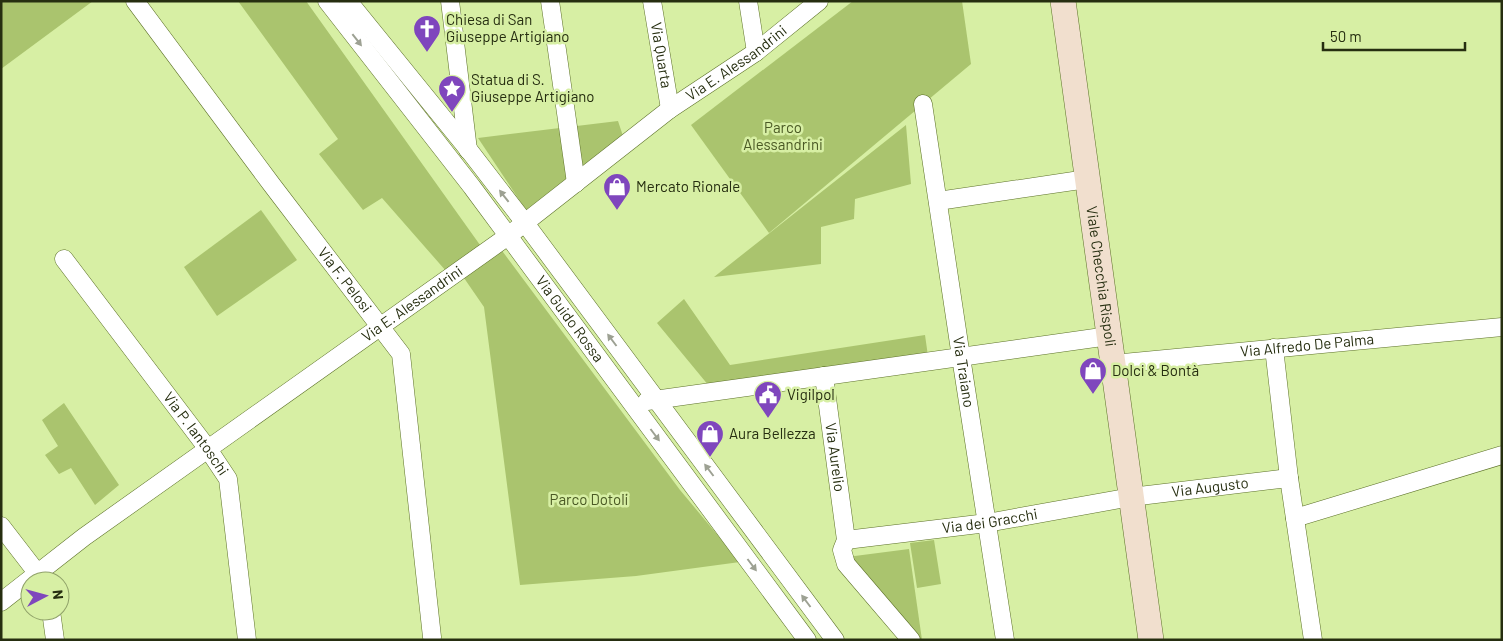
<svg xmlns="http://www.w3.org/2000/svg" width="1503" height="641" font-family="Barlow,sans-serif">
<rect width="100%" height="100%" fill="#d7efa4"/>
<g fill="#aac46e">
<polygon points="1,1 93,1 1,69"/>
<polygon points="238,1 306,1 485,252 446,271 382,198 363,210 319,154 338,139"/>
<polygon points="853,1 962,1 971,64 769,233 691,125"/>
<polygon points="618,121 623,136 528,213 478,138"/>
<polygon points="906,125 911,184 855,199 854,219 821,227 821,264 714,277"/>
<polygon points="261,210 297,260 217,316 184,267"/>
<polygon points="500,248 680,490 740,562 636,576 520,585 484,307 464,278"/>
<polygon points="684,299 730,365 925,335 928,356 709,386 657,323"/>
<polygon points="64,403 119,485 95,505 71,468 59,474 45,455 58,446 42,420"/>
<polygon points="934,540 941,584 917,588 910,543"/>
<polygon points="909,549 922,640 916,640 847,557"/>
</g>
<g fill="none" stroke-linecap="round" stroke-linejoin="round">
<defs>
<g id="minor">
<path id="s1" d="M135 1 272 185 401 354 432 637"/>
<path id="s2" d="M327 1 472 187 807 640"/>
<polyline points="348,1 468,149 525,223 835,640"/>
<polyline points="450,1 468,150"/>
<polyline points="550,1 576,183"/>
<path id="s3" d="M652 1 670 109"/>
<polyline points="748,1 756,52"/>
<path id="s4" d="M923 104 961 357 1005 640"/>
<polyline points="938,201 1087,179"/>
<path id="s5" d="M64 259 208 449 228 479 247 640"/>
<polyline points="1274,348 1289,478 1313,640"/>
<path id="s6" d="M1113 364 1502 327"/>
<path id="s7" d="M824 376 846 540 842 550 846 564 911 640"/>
<polyline points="647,401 1109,336"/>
<polyline points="1295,518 1502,455"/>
<polyline points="1,526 38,574 40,581"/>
<path id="s8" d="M846 540 987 523 1131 497 1289 478"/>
<path id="s9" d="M1 602 84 537 508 236 670 109 756 52 819 1"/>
<polyline points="51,611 55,640"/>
</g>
<g id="secondary">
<path id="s10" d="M1063 1 1151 640"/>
</g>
</defs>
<use href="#minor" stroke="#5d7129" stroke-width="19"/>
<use href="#secondary" stroke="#5d7129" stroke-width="26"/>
<use href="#minor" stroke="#fff" stroke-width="18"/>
<use href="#secondary" stroke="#f1dfce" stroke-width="25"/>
</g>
<defs><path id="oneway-solid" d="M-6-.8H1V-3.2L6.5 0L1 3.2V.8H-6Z" transform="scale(1.25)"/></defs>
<g fill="#9da193">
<use href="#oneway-solid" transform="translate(357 40) rotate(52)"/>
<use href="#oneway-solid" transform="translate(504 196) rotate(-128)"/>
<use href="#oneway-solid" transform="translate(612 340) rotate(-127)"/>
<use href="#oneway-solid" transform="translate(655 435) rotate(53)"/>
<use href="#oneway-solid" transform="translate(709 470) rotate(-127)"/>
<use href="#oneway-solid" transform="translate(752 565) rotate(53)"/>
<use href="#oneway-solid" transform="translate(806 601) rotate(-127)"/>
</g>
<defs>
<symbol id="church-pin" viewBox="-11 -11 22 30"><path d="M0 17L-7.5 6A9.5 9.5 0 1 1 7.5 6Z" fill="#7f46bd" stroke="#d7efa4"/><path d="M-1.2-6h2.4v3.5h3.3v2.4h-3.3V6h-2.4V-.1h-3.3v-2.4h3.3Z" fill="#fff"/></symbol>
<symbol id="sight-pin" viewBox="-11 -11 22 30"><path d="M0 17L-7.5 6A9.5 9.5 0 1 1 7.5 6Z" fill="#7f46bd" stroke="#d7efa4"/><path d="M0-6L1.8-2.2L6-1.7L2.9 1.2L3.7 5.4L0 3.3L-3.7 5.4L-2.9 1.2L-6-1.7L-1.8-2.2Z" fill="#fff"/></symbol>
<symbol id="shop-pin" viewBox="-11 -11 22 30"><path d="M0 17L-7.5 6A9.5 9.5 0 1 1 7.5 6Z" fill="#7f46bd" stroke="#d7efa4"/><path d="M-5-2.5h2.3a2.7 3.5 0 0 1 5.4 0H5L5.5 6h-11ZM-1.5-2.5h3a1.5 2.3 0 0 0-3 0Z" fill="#fff"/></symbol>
<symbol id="civic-pin" viewBox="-11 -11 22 30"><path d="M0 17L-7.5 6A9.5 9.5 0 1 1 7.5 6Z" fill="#7f46bd" stroke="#d7efa4"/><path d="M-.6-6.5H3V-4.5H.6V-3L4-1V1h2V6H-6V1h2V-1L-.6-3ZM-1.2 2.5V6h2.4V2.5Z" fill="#fff"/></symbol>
</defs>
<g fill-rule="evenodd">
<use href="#church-pin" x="411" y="13" width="32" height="43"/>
<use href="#sight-pin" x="436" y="73" width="32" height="43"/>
<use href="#shop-pin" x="601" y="171" width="32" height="43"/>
<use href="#shop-pin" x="1077" y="355" width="32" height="43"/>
<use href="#civic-pin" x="752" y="379" width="32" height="43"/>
<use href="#shop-pin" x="694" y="418" width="32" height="43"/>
</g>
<g text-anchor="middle" stroke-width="5" stroke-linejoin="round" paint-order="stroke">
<g font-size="15" fill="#262e10" stroke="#d7efa4" text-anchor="start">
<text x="446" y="25">Chiesa di San<tspan x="446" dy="17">Giuseppe Artigiano</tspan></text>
<text x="471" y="85">Statua di S.<tspan x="471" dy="17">Giuseppe Artigiano</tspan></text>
<text x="636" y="192">Mercato Rionale</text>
<text x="1112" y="376">Dolci &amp; Bontà</text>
<text x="787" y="400">Vigilpol</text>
<text x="729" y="439">Aura Bellezza</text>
</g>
<g font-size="15" fill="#262e10" stroke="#d7efa4">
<text dy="5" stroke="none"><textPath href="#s3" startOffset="55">Via Quarta</textPath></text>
<text dy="5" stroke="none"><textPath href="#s9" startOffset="912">Via E. Alessandrini</textPath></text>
<text dy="5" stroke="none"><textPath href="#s10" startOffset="278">Viale Checchia Rispoli</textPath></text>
<text dy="5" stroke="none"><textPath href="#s1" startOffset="349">Via F. Pelosi</textPath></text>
<text dy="5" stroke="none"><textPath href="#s9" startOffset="508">Via E. Alessandrini</textPath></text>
<text dy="5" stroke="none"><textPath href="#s2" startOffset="400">Via Guido Rossa</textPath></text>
<text dy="5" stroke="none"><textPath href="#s6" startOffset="195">Via Alfredo De Palma</textPath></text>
<text dy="5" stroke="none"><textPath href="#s4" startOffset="271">Via Traiano</textPath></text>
<text dy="5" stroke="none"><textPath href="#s5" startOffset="219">Via P. Iantoschi</textPath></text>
<text dy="5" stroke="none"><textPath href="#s7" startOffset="82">Via Aurelio</textPath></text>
<text dy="5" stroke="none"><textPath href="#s8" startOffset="368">Via Augusto</textPath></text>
<text dy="5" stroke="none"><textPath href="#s8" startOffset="145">Via dei Gracchi</textPath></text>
</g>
<g font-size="15" fill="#4a5924" stroke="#d7efa4">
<text x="783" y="133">Parco<tspan x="783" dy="17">Alessandrini</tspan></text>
<text x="589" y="505">Parco Dotoli</text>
</g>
</g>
<rect width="1503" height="641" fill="none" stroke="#262e10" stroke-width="5"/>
<g transform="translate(45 596) rotate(84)"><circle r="24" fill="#d7efa4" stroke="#90a269"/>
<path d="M0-4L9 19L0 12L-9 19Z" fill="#7f46bd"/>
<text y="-8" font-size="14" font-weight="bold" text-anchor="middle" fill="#262e10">N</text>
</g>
<path d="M1323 42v8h142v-8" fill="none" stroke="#262e10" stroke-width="2.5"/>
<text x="1330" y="42" font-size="15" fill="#262e10" stroke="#d7efa4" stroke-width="4" paint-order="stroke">50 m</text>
</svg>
